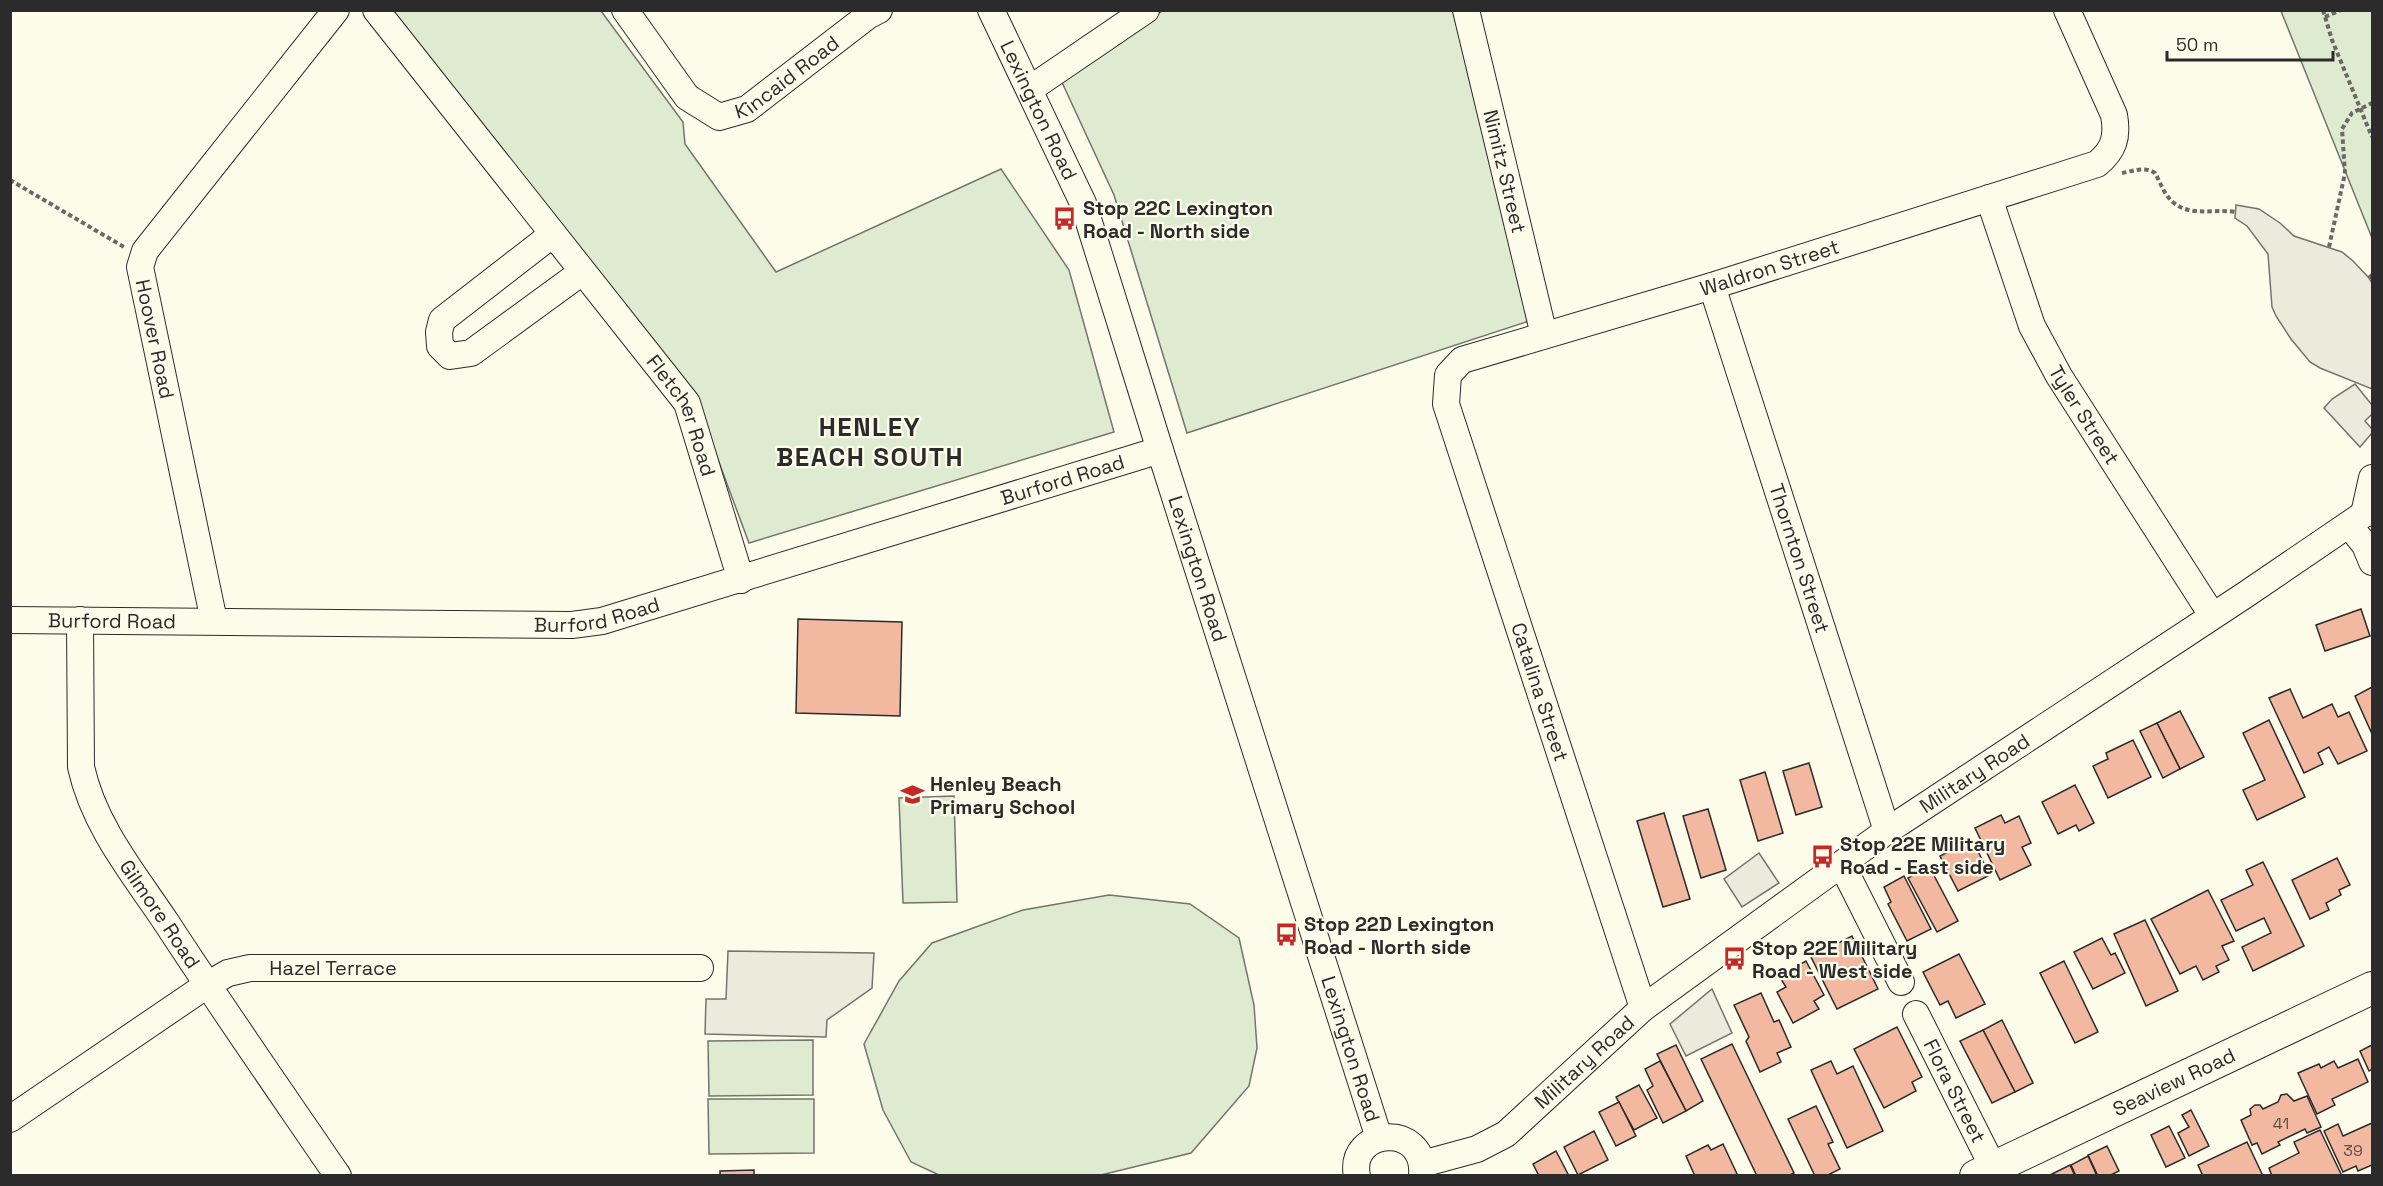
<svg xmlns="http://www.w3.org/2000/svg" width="2383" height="1186" font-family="'Space Grotesk',sans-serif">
<rect width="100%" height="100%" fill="#fdfbea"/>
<g fill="#deebd1" stroke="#74746e" stroke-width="1.5">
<polygon points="393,11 601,11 683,122 685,144 776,272 1001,169 1069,270 1114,432 749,543 694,395"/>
<polygon points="1162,11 1453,11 1529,321 1187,433 1114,195 1060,78"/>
<polygon points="2281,11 2372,11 2372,238"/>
<polygon points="954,796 957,902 903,903 899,798"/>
<polygon points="1109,895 1190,904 1239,938 1254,1005 1257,1048 1249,1086 1191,1153 1101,1175 939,1175 911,1162 883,1110 864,1044 899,981 932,943 1023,910"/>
<polygon points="813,1040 813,1095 709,1096 708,1041"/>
<polygon points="708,1099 814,1099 814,1153 709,1154"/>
</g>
<g fill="#eceadb" stroke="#74746e" stroke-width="1.5">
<polygon points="2236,205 2259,209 2280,223 2294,236 2342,252 2353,261 2369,278 2372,283 2372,389 2320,368 2310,362 2291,339 2276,316 2272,307 2268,254 2247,226 2235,218"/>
<polygon points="2355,384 2372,405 2372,414 2365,421 2372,429 2372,433 2360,447 2324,408 2332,399"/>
<polygon points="1759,853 1779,883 1742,907 1724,879"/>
<polygon points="728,951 874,953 872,988 827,1020 826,1037 705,1034 706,999 726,999"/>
<polygon points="1712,989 1732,1033 1686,1056 1670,1024"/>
</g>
<g fill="#f2b8a0" stroke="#2b2b2b" stroke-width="1.5">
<polygon points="2361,609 2370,636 2325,651 2316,625"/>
<polygon points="798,619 902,622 900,716 796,713"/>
<polygon points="2372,687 2372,734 2355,696"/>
<polygon points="2290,689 2303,718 2332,704 2338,717 2349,712 2367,751 2338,764 2329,747 2318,753 2323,764 2304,773 2269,698"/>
<polygon points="2180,711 2204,757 2180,769 2157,723"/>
<polygon points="2269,720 2305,797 2257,820 2243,790 2265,780 2243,733"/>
<polygon points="2157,723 2180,769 2163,778 2140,731"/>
<polygon points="2133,740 2151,777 2108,798 2093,766 2108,759 2106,753"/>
<polygon points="1809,763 1822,807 1796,815 1783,771"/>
<polygon points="1765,772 1783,833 1758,841 1740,780"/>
<polygon points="2075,785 2094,823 2079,831 2076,825 2058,834 2042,802"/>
<polygon points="1708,809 1726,870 1701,878 1683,816"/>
<polygon points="1664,813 1690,899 1663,907 1637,821"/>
<polygon points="2001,815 2005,823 2019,816 2031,843 2022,847 2031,865 2000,880 1975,828"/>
<polygon points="1972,840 1990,875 1958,891 1940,856"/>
<polygon points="2337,858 2350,885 2339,890 2341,895 2326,903 2329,910 2310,919 2292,880"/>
<polygon points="2263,862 2304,946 2253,971 2242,947 2271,933 2264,918 2236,931 2221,900 2253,885 2246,870"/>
<polygon points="1929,866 1958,921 1937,932 1908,878"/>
<polygon points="1904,876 1931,929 1907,941 1888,904 1891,902 1884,887"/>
<polygon points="2208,890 2234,941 2222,946 2229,960 2216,966 2219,972 2203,980 2196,966 2180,974 2151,919"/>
<polygon points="2145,920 2178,991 2146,1006 2114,934"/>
<polygon points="1852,936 1878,989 1837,1009 1811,957"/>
<polygon points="2102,938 2111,955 2115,953 2125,973 2093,989 2074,952"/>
<polygon points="1959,954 1985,1004 1956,1018 1948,1001 1940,1005 1923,972"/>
<polygon points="1806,961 1824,995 1814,1001 1819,1009 1793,1023 1777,992 1786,987 1779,976"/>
<polygon points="2064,961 2098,1032 2075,1043 2040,973"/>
<polygon points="1761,993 1774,1022 1779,1020 1791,1047 1777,1053 1781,1062 1760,1072 1746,1041 1749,1037 1734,1005"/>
<polygon points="2002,1020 2033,1083 2015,1092 1983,1030"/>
<polygon points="1897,1027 1922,1077 1912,1082 1916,1091 1884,1108 1854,1049"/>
<polygon points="1983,1030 2015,1092 1992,1103 1960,1041"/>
<polygon points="1732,1044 1794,1173 1788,1176 1757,1176 1701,1059"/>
<polygon points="1676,1045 1703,1101 1686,1111 1657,1054"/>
<polygon points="2372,1045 2372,1069 2369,1071 2360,1051"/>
<polygon points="2358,1059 2368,1082 2332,1099 2335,1105 2317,1114 2298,1073 2319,1064 2321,1068 2334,1061 2338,1068"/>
<polygon points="1660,1061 1686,1111 1663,1123 1647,1090 1653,1086 1645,1069"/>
<polygon points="1831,1061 1837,1074 1853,1066 1883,1131 1847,1148 1811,1070"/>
<polygon points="1639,1085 1657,1118 1634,1130 1616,1097"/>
<polygon points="2287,1094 2294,1101 2307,1096 2321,1127 2307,1133 2305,1129 2278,1142 2280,1145 2262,1154 2257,1143 2252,1145 2241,1120 2251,1115 2250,1109 2255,1105 2260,1105 2263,1109 2278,1102 2281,1095"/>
<polygon points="1619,1102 1636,1136 1616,1146 1599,1112"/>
<polygon points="1816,1106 1833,1142 1828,1144 1840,1169 1826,1176 1815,1176 1788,1119"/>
<polygon points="2191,1110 2209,1146 2189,1156 2178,1133 2189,1127 2182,1115"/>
<polygon points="2372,1123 2372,1165 2358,1171 2356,1166 2343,1172 2324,1131 2338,1124 2343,1136"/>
<polygon points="2169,1126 2185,1158 2166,1167 2151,1135"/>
<polygon points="2320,1130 2342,1176 2272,1176 2269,1168 2299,1153 2294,1142"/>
<polygon points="1594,1131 1608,1160 1578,1175 1564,1147"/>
<polygon points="2247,1142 2263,1176 2203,1176 2198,1165"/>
<polygon points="1723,1144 1738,1176 1695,1176 1686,1156 1708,1145 1711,1150"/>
<polygon points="2107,1146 2119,1171 2109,1176 2098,1176 2088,1155"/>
<polygon points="1556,1151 1569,1176 1536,1176 1538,1174 1533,1164"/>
<polygon points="2088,1156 2097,1176 2076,1176 2071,1165"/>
<polygon points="2070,1165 2075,1176 2048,1176"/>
<polygon points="754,1170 754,1176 720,1176 720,1171"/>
</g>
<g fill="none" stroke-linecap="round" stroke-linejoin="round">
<defs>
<g id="minor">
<path id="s1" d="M376 10 687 403 741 580"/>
<path id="s2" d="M625 10 687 97 719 117 747 109 869 15 879 10"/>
<path id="s3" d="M991 10 1083 203 1160 450 1379 1138"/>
<path id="s4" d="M1466 10 1544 335"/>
<polyline points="1030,89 1146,10"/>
<path id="s5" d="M1989 198 2032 326 2059 376 2212 615"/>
<polyline points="553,234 442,320 439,332 440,346 450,356 471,353 582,272"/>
<path id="s6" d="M1712 286 1887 831"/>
<polyline points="2364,514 2372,478"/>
<polyline points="2349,525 2365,545 2372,562"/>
<path id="s7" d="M10 620 572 625 602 621 1160 450"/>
<path id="s8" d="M80 620 81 767C94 826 133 873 166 922 222 1008 280 1091 338 1176"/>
<polyline points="214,621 140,267 145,251 336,10"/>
<polyline points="1839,868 1843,867 1901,982"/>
<path id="s9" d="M1643 1008 1446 404 1448 375 1462 360 1712 286 2097 164C2114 150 2118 137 2114 115L2067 10"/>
<path id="s10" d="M1916 1014 1993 1167"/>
<path id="s11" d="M10 1119 207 985 228 973 250 968H700"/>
<path id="s12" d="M1422 1164 1477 1149 1506 1134 1643 1008 1887 831 2245 595 2364 514 2372 512"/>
<path d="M1357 1176C1347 1128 1427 1121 1422 1176"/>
</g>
<g id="major">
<path id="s13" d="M1976 1176 2372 988"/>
</g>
</defs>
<use href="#minor" stroke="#2b2b2b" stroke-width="28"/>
<use href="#major" stroke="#2b2b2b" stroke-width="34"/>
<g stroke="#6a6964" stroke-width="4" stroke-dasharray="4.5 3" stroke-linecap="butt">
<polyline points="2323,10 2332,40 2372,137"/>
<polyline points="2325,17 2341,10"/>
<path d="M2122 173C2133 171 2145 166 2155 173 2159 180 2162 188 2166 194 2183 220 2211 208 2236 212"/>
<polyline points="10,180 124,247"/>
<polyline points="2329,247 2345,173 2342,129 2352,113 2372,103"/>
<polyline points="2369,278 2372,275"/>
</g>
<use href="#minor" stroke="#fdfbea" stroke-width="26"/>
<use href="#major" stroke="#fdfbea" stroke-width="32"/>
</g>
<defs>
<symbol id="bus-bare" viewBox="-9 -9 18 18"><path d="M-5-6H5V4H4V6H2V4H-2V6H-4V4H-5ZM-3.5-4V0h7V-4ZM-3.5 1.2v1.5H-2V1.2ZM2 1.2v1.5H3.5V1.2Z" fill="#c62828" stroke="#fdfbea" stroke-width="2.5" paint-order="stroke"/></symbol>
<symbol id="school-bare" viewBox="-9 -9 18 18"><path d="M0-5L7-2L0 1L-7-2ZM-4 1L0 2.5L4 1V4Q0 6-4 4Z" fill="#c62828" stroke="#fdfbea" stroke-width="2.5" paint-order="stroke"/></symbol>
</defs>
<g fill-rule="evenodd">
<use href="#bus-bare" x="1048" y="202" width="33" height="33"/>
<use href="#school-bare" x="896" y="778" width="33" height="33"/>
<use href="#bus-bare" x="1806" y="840" width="33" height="33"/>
<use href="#bus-bare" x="1270" y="918" width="33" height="33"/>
<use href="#bus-bare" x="1718" y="942" width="33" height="33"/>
</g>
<g text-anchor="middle" stroke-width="4.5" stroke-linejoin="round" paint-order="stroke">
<g font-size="16" fill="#5d4e48">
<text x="2281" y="1129">41</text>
<text x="2353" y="1156">39</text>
</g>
<g font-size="20" fill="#2b2b2b" stroke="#fdfbea">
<text dy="7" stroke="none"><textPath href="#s2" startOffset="224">Kincaid Road</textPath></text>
<text dy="7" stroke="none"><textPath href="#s3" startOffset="111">Lexington Road</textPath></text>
<text dy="7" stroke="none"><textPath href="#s4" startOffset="166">Nimitz Street</textPath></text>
<text dy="7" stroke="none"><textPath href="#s9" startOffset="1006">Waldron Street</textPath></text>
<text transform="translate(155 339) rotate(78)" y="7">Hoover Road</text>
<text dy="7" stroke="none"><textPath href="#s5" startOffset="238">Tyler Street</textPath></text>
<text dy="7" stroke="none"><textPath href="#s1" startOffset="510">Fletcher Road</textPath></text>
<text dy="7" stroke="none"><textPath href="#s7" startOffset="1074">Burford Road</textPath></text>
<text dy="7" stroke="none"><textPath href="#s6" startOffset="286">Thornton Street</textPath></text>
<text dy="7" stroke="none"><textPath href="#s3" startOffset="597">Lexington Road</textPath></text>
<text dy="7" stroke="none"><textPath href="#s7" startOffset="588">Burford Road</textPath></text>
<text dy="7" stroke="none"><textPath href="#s7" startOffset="102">Burford Road</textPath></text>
<text transform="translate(1540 692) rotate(72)" y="7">Catalina Street</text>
<text dy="7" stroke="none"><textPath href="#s12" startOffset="682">Military Road</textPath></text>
<text dy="7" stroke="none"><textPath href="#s8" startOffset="315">Gilmore Road</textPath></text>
<text dy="7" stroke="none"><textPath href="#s11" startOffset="368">Hazel Terrace</textPath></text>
<text dy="7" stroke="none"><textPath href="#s3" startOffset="1101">Lexington Road</textPath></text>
<text dy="7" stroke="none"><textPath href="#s12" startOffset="196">Military Road</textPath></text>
<text dy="7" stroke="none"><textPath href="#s13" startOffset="219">Seaview Road</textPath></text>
<text dy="7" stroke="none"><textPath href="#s10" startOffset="86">Flora Street</textPath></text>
</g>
<g font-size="20" font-weight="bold" fill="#2b2b2b" stroke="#fdfbea" text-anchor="start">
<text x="1083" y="215">Stop 22C Lexington<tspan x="1083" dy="23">Road - North side</tspan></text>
<text x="930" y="791">Henley Beach<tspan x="930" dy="23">Primary School</tspan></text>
<text x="1840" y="851">Stop 22E Military<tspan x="1840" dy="23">Road - East side</tspan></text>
<text x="1304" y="931">Stop 22D Lexington<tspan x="1304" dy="23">Road - North side</tspan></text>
<text x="1752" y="955">Stop 22E Military<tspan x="1752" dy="23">Road - West side</tspan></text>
</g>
<g font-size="26" font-weight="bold" letter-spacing="1.5" fill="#2b2b2b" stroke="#fdfbea">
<text x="870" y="436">HENLEY<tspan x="870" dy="30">BEACH SOUTH</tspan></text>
</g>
</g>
<rect width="2383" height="1186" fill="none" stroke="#2b2b2b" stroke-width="24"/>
<path d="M2167 51v9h166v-9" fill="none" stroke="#2b2b2b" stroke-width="3"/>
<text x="2176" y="51" font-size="18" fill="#2b2b2b" stroke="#fdfbea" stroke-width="4.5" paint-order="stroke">50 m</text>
</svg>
